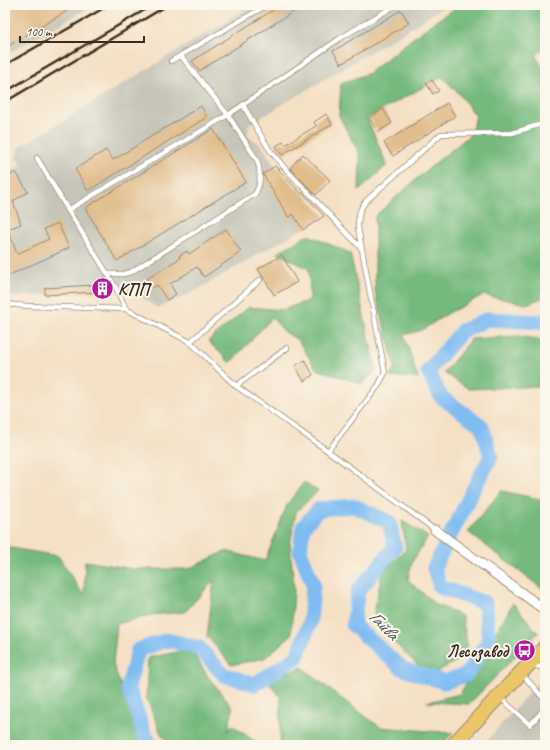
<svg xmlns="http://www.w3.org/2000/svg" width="550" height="750" font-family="Caveat,sans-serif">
<rect width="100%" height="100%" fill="#fbf7ec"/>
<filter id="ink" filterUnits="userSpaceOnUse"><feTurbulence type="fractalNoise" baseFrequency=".025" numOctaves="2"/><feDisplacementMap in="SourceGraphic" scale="8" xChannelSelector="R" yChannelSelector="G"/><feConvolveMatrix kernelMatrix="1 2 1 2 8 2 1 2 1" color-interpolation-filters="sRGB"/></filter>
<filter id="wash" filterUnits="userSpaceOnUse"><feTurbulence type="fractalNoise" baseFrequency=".012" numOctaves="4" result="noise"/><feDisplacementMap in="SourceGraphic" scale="16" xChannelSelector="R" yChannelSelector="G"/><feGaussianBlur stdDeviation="0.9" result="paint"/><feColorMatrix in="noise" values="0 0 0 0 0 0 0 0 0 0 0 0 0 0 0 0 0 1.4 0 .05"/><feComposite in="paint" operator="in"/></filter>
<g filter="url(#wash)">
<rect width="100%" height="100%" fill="#f4e0c4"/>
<g fill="#c6c5b8">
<polygon points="5,5 94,5 5,55"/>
<polygon points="252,5 446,5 412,27 247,126 249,130 247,135 261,145 275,166 324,216 192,293 157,308 135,292 117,285 106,292 105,291 99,295 97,292 5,297 5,175 21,166 16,156 20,147"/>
<polygon points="545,675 545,745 483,745"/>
</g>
<g fill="#75b97d" stroke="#58724e">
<polygon points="460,5 545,5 545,47 536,56 545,71 545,297 526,304 483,295 447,314 422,330 404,335 418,378 390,377 395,367 375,291 375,216 421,175 470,135 476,116 460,95 442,77 367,118 387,165 359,191 360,155 339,116 341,83 367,74 430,25"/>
<polygon points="308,235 350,253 376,370 362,384 316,369 298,340 285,332 272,318 230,363 208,341 249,307 282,310 310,300 309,269 277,253"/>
<polygon points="518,336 545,340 545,386 469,389 444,373 471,339"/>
<polygon points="304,482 318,491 296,512 290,544 294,589 291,635 265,658 231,665 207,636 214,580 185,612 150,615 117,624 113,664 136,731 145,745 14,745 5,739 5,547 58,556 84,596 85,561 134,569 188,569 226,551 265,561 287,505"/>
<polygon points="501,491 545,500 545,591 468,532"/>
<polygon points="402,521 428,537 412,562 408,580 435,604 462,616 469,654 429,676 377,626 374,612 382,573 406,549"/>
<polygon points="513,603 538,633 469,704 427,702 460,694"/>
<polygon points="191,649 208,677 233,708 228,731 232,725 260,745 220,745 221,742 210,745 172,745 162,736 146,697 148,658"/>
<polygon points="302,667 342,699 380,727 453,733 441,745 280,745 281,698 266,680"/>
</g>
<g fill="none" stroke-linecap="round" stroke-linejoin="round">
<polyline stroke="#7fbcf2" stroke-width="15" points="152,745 145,736 128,687 138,650 167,640 199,648 224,675 255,684 297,657 310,622 313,584 300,551 303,527 319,509 354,506 389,522 395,547 358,591 353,625 403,669 444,682 466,675 489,640 485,603 440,587 434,568 477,482 491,457 482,426 441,397 428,371 462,331 488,319 538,322 545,320"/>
</g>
<g id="blocks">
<g fill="#e1bd8d">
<polygon points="5,5 77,5 5,48"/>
<polygon points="281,5 304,5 199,71 192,61"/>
<polygon points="401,10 409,23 341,64 333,51"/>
<polygon points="432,80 439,91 433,94 426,83"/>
<polygon points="447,103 455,116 393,156 384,143"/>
<polygon points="201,106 207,117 88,191 75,169 106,150 113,160"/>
<polygon points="383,109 392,123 378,132 369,118"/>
<polygon points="326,114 332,124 282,155 276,146 283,142 285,145 316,126 314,122"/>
<polygon points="213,129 246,182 117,261 85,208"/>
<polygon points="303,154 330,180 316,195 290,168"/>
<polygon points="275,166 302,194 303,193 324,216 303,230 293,214 289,218 263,174"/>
<polygon points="16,172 28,192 13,201 21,224 8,229 17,254 49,239 44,229 58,223 69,248 5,277 5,178"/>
<polygon points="226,229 241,252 204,277 197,267 170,284 176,294 167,300 157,285 153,288 147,279 180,258 179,256 187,251 189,254"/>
<polygon points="282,255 297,282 274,295 258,269"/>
<polygon points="105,278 112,288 106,292 105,291 99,295 97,292 45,295 45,288 94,285"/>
<polygon points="305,360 313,375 304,381 295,366"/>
</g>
</g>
</g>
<g filter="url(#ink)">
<use href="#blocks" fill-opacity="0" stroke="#988571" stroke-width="1"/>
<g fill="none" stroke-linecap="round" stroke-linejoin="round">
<defs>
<g id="lane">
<polyline points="171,61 267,5"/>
<polyline points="243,105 269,149 283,166 361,248"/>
<polyline points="37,158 68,210"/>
<path d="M109 274H123L131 272 255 194C261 185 261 170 257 160L228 115 181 56"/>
<polyline points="5,304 27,306 126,309 190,342 236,386 328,451 435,530"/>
<polyline points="126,309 115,286 68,210 228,115 339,39 396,5"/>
<polyline points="190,342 260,280"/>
<polyline points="236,386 287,348"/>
<path d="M328 451 378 386 385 373 358 228C358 217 359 209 366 201L441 134 512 133 545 123"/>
<polyline points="532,665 545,668"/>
<polyline points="522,674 545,700"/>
<polyline points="500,697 530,725 545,708"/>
<polyline points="466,735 473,745"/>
</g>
<polyline id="street" points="435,530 545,610"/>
<polyline id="primary" points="453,745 545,647"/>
</defs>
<use href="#lane" stroke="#988571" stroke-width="6"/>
<use href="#street" stroke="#988571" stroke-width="11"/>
<use href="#primary" stroke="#988571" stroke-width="16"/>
<use href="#lane" stroke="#fff" stroke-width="4.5"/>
<use href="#street" stroke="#fff" stroke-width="9"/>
<use href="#primary" stroke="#eac669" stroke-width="14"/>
<g stroke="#3b2a1e" stroke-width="2.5">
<polyline points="5,65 109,5"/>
<polyline points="5,92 153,5"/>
<polyline points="5,102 168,5"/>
</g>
</g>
</g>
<defs>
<symbol id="building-disc" viewBox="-11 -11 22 22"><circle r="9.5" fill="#b5179e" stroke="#fbf7ec"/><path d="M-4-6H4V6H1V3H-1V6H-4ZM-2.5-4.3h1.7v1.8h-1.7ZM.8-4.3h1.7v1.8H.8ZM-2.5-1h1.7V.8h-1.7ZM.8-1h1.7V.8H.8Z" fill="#fff"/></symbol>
<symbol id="bus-disc" viewBox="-11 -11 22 22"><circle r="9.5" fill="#b5179e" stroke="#fbf7ec"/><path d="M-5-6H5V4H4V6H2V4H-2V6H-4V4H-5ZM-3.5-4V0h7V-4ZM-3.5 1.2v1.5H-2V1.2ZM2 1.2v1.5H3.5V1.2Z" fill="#fff"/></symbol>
</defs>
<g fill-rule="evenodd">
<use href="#building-disc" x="90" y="276" width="25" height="25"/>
<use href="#bus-disc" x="512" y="638" width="25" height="25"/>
</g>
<g text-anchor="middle" stroke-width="4" stroke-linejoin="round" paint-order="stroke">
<g font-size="17" font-weight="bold" fill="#3b2a1e" stroke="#fbf7ec" text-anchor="start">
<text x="118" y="295">КПП</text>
<text x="508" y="657" text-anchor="end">Лесозавод</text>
</g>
<g font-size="18" font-style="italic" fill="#4f565e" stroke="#fbf7ec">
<text transform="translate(384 625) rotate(45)" y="6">Гайва</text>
</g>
</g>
<rect width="550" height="750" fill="none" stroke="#fbf7ec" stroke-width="20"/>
<path d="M20 36v6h124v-6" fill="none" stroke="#3b2a1e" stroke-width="2"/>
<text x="26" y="36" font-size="12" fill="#3b2a1e" stroke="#fbf7ec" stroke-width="3" paint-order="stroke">100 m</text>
</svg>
